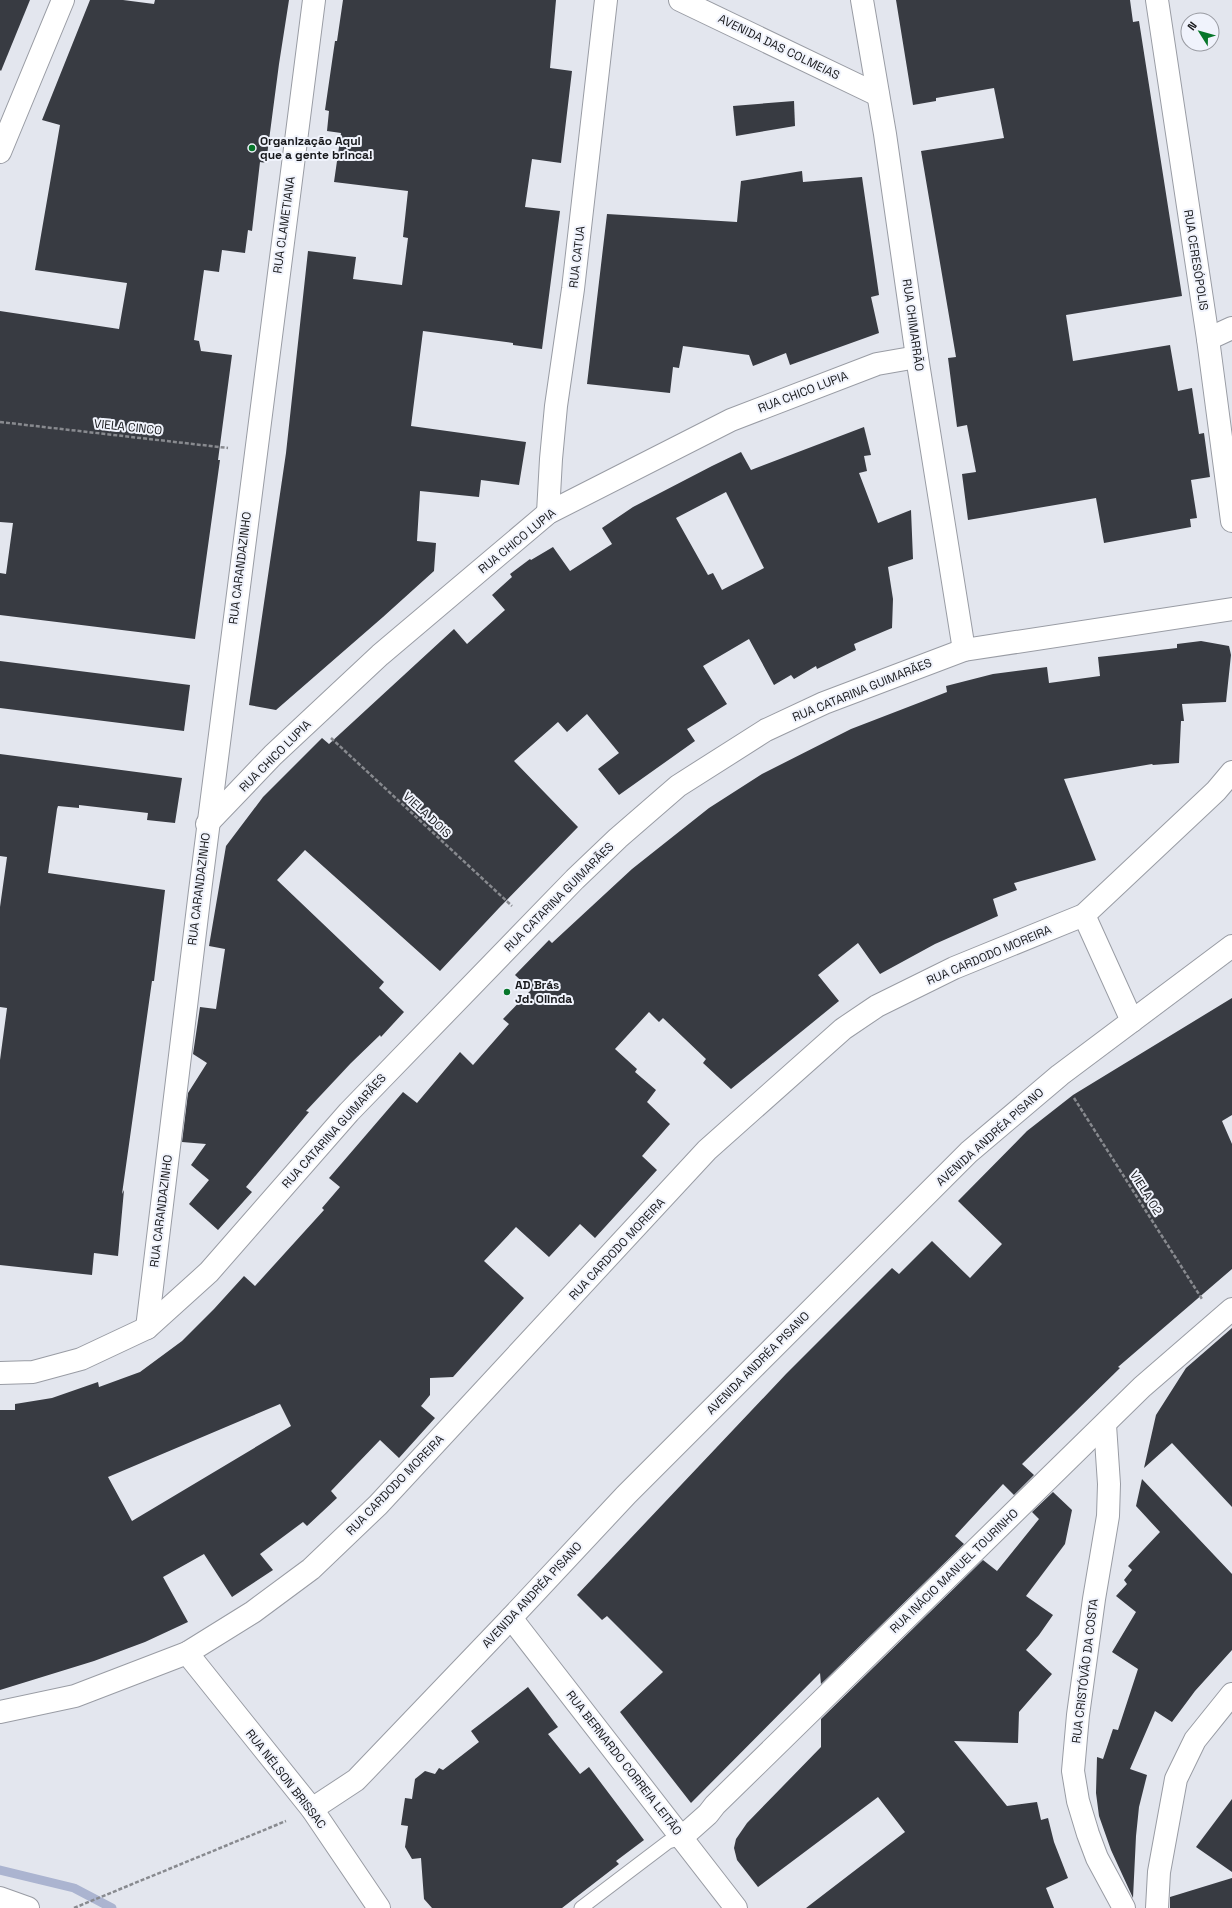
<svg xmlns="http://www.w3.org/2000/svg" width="1232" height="1908" font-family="'Space Grotesk',sans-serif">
<rect width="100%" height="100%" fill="#e3e6ee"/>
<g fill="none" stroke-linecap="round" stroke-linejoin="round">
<polyline stroke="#abb4d0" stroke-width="9" points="0,1870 74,1888 112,1908"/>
</g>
<g fill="#383b42" fill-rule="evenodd">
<polygon points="0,0 30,0 1,71 0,70"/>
<polygon points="90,0 123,0 154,4 155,0 289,0 279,64 266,163 260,162 252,231 248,230 245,253 222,250 219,272 204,270 194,340 199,341 201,351 232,355 218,460 220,460 195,639 0,615 0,573 6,574 13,523 0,522 0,311 119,329 127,283 35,270 60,125 42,120"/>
<polygon points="343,0 556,0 550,68 572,71 561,163 532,159 525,207 560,211 542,349 513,345 513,343 423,331 411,426 526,442 519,485 481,480 479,497 420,491 417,541 436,543 434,571 383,617 276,710 249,705 286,453 308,251 356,257 353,279 402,285 408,238 403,237 408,191 334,182 341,133 327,131 329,111 325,110 335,41 337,41"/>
<polygon points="896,0 1130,0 1133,22 1139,21 1182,296 1066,315 1073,361 1170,345 1178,391 1192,388 1199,434 1204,433 1210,477 1191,480 1197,518 1190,519 1191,527 1104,543 1096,498 968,520 962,474 976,472 967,425 957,427 948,358 956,357 921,151 1004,138 994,88 936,98 936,101 913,105"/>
<polygon points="794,101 795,126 736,136 733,106"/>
<polygon points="802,171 803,182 862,177 879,295 871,297 879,333 790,365 786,353 753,366 749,355 683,346 679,368 673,367 670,393 587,384 607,214 737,222 741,181"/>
<path d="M864 427 871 455 864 456 867 471 859 473 878 523 911 510 913 559 888 567 893 599 892 628 854 644 856 650 817 669 816 666 794 679 791 675 774 685 749 639 703 666 727 704 687 729 695 741 619 795 598 769 619 753 587 714 567 732 558 722 514 761 578 827 499 908 440 971 305 850 277 880 384 982 379 988 404 1012 381 1037 380 1035 351 1063 306 1111 309 1112 246 1187 252 1192 218 1230 189 1204 209 1180 191 1165 206 1144 182 1142 188 1093 207 1063 193 1054 200 1007 216 1009 225 949 209 946 226 846 263 797 322 738 329 744 454 629 467 644 505 610 492 595 512 577 510 574 530 559 531 560 553 547 570 571 612 544 602 528 633 507 712 466 741 452 751 470ZM726 492 764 568 722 590 713 573 708 575 676 518Z"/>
<path d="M1201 641 1229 646 1231 655 1226 702 1182 704 1184 721H1181L1179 763 1153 765 1152 764 1064 779 1096 860 1014 883 1017 890 993 899 998 916 935 944 880 974 858 943 818 975 839 1001 731 1089 703 1063 706 1059 663 1018 659 1022 649 1012 615 1049 637 1069 635 1072 656 1090 647 1102 670 1124 642 1156 657 1170 595 1238 580 1224 549 1257 516 1227 484 1261 524 1298 453 1377 430 1378V1395L421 1406 435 1418 399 1458 380 1440 331 1491 337 1498 307 1526 303 1522 260 1554 273 1570 232 1597 204 1554 163 1577 188 1622 145 1642 94 1661 0 1690V1410H15V1404L52 1398 98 1382 99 1387 140 1372 182 1341 214 1309 244 1276 255 1286 324 1210 322 1208 340 1187 329 1178 403 1092 417 1103 460 1052 473 1065 509 1024 503 1019 531 990 515 975 549 940 552 943 632 869 709 808 762 774 851 729 947 692 946 686 993 674 1047 667 1049 683 1100 676 1098 657 1177 648V644ZM280 1404 291 1426 132 1521 108 1477Z"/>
<polygon points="0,661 190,685 184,731 0,708"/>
<polygon points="0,754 182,778 175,823 147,820 148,813 79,805 79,808 58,806 57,809 48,873 165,890 154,981 152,981 122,1194 124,1190 118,1256 94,1253 92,1275 0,1265 0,1060 7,1008 0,1007 0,907 7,857 0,856"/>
<polygon points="1232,998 1232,1115 1222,1121 1232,1144 1232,1269 1118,1367 1120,1368 1022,1464 1034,1475 1014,1495 1003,1484 955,1536 964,1544 821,1684 820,1673 691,1803 620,1712 663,1672 607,1616 602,1620 577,1595 786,1374 892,1268 899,1274 932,1241 970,1278 1002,1244 958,1201 1027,1131 1073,1095"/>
<polygon points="1232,1328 1232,1507 1172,1443 1144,1468 1156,1415 1186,1368"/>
<polygon points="1142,1479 1232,1574 1232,1650 1195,1691 1172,1722 1155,1711 1130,1769 1147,1775 1139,1807 1136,1836 1133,1898 1111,1850 1099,1816 1096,1793 1097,1757 1103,1759 1113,1729 1118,1730 1138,1669 1112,1652 1136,1612 1116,1596 1127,1584 1124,1580 1132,1570 1128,1566 1160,1532 1136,1506"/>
<polygon points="1053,1492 1072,1510 1065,1544 1026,1596 1053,1615 1039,1635 1026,1650 1052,1674 1019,1712 1018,1743 954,1741 1007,1806 1037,1802 1041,1820 1048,1818 1054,1842 1068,1878 1046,1888 1054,1908 806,1908 905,1832 878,1797 758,1887 737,1860 734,1848 736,1839 747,1823 821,1747 821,1719 983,1560 997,1571 1039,1519 1032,1512"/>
<polygon points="528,1687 558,1727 548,1734 580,1774 589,1767 644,1840 616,1861 619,1864 562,1908 432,1908 424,1899 421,1858 412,1859 405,1847 408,1826 401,1825 405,1798 412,1799 415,1779 425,1771 435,1774 439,1768 443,1770 479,1742 471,1731"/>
<polygon points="1232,1799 1232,1872 1196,1847"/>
<polygon points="1232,1878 1232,1908 1170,1908 1170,1897"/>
</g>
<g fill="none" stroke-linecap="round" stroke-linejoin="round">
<defs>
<polyline id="lane" points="581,1908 668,1842 681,1838"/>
<g id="street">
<polyline points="680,0 878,95"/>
<polyline points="862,0 885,134 917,357 964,650"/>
<polyline points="1157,0 1208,339 1232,521"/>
<polyline points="0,152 63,0"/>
<polyline points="1208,339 1232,328"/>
<polyline points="548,513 551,459 556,406 573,289 606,0"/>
<polyline points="207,824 273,755 380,655 548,513 731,420 877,364 917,357"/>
<polyline points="1084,915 1132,1021"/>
<path d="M147 1328C200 885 255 442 314 0"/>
<polyline points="0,1373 33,1372 81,1359 147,1328 209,1272 349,1112 575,879 618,838 678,786 766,730 824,703 964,650 1232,609"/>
<polyline points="1105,1425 1109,1484 1108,1516 1094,1599 1078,1715 1073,1771 1078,1801 1088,1834 1097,1858 1124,1908"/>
<polyline points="511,1618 736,1908"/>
<polyline points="187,1653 312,1809 379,1908"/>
<polyline points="0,1712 75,1696 187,1653 253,1612 311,1569 378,1505 707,1150 843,1029 877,1006 954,968 1084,915 1216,791 1232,772"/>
<polyline points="312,1809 356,1780 511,1618 626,1495 969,1152 1060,1075 1232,946"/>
<polyline points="681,1838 708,1814 715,1805 1142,1387 1232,1309"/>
<polyline points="0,1898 28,1908"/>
<polyline points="1157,1908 1159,1872 1176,1779 1195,1740 1232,1694"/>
</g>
</defs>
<use href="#lane" stroke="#999ca4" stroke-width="15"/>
<use href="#street" stroke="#999ca4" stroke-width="24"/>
<g stroke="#888a8f" stroke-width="2.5" stroke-dasharray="4 2" stroke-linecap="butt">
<polyline points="0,422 228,448"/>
<polyline points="331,738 512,906"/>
<polyline points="1074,1098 1202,1299"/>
<polyline points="74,1908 286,1821"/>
</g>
<use href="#lane" stroke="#fff" stroke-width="13"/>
<use href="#street" stroke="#fff" stroke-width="22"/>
</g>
<g fill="#07762a" stroke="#f0f3fc" stroke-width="1.5">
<circle cx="252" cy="148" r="4"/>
<circle cx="507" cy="992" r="4"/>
</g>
<g text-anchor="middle" stroke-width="4" stroke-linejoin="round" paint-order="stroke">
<g font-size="12" fill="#17181b" stroke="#f0f3fc">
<text transform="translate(779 47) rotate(26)" y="4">AVENIDA DAS COLMEIAS</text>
<text transform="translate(284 225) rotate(-82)" y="4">RUA CLAMETIANA</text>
<text transform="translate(577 257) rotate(-83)" y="4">RUA CATUA</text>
<text transform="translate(1196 260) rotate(81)" y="4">RUA CERESÓPOLIS</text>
<text transform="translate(913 325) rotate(82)" y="4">RUA CHIMARRÃO</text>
<text transform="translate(803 392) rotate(-21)" y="4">RUA CHICO LUPIA</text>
<text transform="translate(128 427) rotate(6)" y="4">VIELA CINCO</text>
<text transform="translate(517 541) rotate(-39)" y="4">RUA CHICO LUPIA</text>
<text transform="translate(240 568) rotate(-83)" y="4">RUA CARANDAZINHO</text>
<text transform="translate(862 690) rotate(-22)" y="4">RUA CATARINA GUIMARÃES</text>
<text transform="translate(275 756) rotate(-45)" y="4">RUA CHICO LUPIA</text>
<text transform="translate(427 815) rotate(43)" y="4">VIELA DOIS</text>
<text transform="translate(199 889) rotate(-83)" y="4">RUA CARANDAZINHO</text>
<text transform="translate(559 897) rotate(-45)" y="4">RUA CATARINA GUIMARÃES</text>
<text transform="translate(989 955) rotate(-23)" y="4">RUA CARDODO MOREIRA</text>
<text transform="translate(334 1131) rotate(-48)" y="4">RUA CATARINA GUIMARÃES</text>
<text transform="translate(990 1137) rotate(-42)" y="4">AVENIDA ANDRÉA PISANO</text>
<text transform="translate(1146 1193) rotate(58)" y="4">VIELA 02</text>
<text transform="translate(161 1211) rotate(-83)" y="4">RUA CARANDAZINHO</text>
<text transform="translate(617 1249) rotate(-47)" y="4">RUA CARDODO MOREIRA</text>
<text transform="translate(758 1363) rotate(-45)" y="4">AVENIDA ANDRÉA PISANO</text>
<text transform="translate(395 1485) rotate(-46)" y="4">RUA CARDODO MOREIRA</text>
<text transform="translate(954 1571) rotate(-44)" y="4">RUA INÁCIO MANUEL TOURINHO</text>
<text transform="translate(532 1595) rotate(-47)" y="4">AVENIDA ANDRÉA PISANO</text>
<text transform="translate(1085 1671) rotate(-83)" y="4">RUA CRISTÓVÃO DA COSTA</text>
<text transform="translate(624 1763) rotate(52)" y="4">RUA BERNARDO CORREIA LEITÃO</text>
<text transform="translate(286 1779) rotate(52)" y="4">RUA NÉLSON BRISSAC</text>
</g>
<g font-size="12" font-weight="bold" fill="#17181b" stroke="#f0f3fc" text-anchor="start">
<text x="260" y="145">Organização Aqui<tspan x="260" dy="14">que a gente brinca!</tspan></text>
<text x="515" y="989">AD Brás<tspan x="515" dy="14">Jd. Olinda</tspan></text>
</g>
</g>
<g transform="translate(1200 32) rotate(307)"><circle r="19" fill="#f0f3fc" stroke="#999ba2"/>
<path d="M0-3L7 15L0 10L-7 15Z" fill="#07762a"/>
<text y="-6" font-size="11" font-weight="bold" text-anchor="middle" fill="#17181b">N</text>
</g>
</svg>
